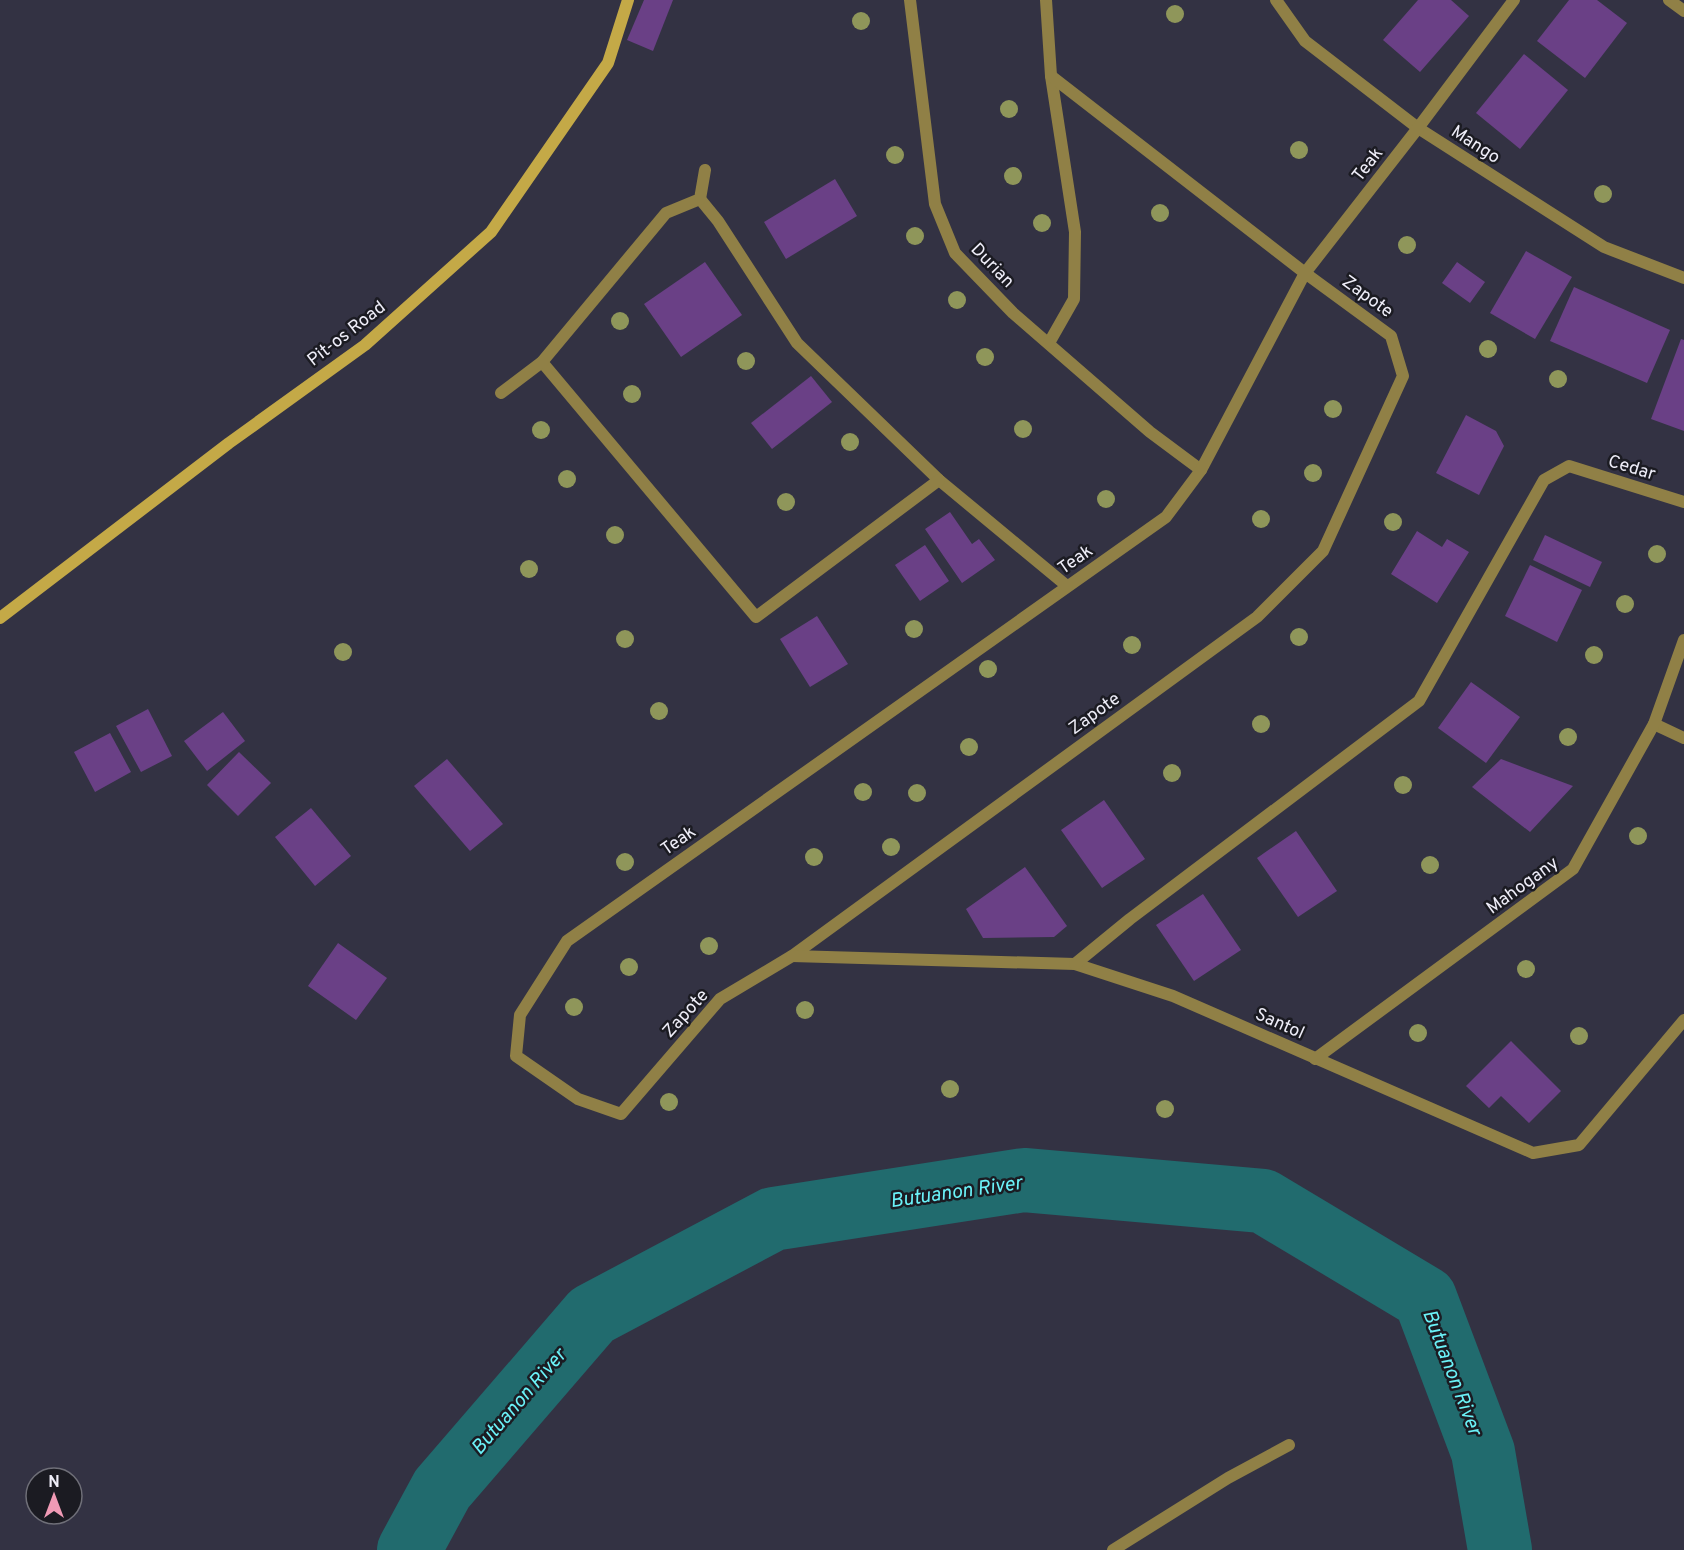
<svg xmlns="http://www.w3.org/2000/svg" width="1684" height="1550" font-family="Overpass,sans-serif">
<rect width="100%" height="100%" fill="#333243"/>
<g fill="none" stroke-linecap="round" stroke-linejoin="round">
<polyline stroke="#216b6e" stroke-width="64" points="409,1550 442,1489 592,1315 773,1219 1024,1180 1263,1201 1425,1298 1483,1452 1500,1550"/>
</g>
<g fill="#6a4086">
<polygon points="644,0 673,0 653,51 627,40"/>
<polygon points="1418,0 1451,0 1469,16 1420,72 1383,40"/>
<polygon points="1569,0 1597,0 1627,23 1585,78 1537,41"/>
<polygon points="1524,54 1568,90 1520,149 1476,113"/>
<polygon points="835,179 857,216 786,259 764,222"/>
<polygon points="1526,251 1572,277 1535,339 1490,313"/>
<polygon points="705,262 742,315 681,357 644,304"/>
<polygon points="1457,262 1485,282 1470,303 1442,283"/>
<polygon points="1574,287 1670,330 1647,383 1550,341"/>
<polygon points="1681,339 1684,340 1684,431 1651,419"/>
<polygon points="811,376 832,402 772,449 751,423"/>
<polygon points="1466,415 1496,431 1504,446 1479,495 1436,473"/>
<polygon points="950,512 972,544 979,539 995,560 962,583 925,529"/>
<polygon points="1417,531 1442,547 1447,539 1469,552 1437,603 1391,574"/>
<polygon points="1545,535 1602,562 1590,587 1533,560"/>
<polygon points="925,545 949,581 920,601 895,565"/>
<polygon points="1530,565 1582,590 1557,642 1505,616"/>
<polygon points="817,616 848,664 810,687 780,639"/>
<polygon points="1471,682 1520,717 1486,763 1438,728"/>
<polygon points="148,709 172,756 141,772 116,726"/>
<polygon points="223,712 245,741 207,771 184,741"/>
<polygon points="110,733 131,772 95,792 74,752"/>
<polygon points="239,752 271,783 238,816 207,785"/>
<polygon points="447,759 503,824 470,851 414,786"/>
<polygon points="1501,759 1573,786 1530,832 1472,787"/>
<polygon points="1104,800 1145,859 1102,888 1061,830"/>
<polygon points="311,808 351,856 315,886 275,837"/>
<polygon points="1296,831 1337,891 1298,917 1257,858"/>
<polygon points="1025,867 1067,926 1054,937 983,938 966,909"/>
<polygon points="1203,894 1241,950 1194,981 1156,925"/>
<polygon points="338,943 387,978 356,1020 308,986"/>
<polygon points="1511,1041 1561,1091 1529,1123 1501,1096 1489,1108 1466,1086"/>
</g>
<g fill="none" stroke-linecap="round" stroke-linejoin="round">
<polyline stroke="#908046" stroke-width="12" points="1113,1550 1228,1478 1289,1445"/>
<g stroke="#908046" stroke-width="12">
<polyline points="910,0 935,204 955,253 1013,313 1150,432 1201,470"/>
<polyline points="1046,0 1051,76 1075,232 1074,299 1049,343"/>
<polyline points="1276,0 1305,41 1418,128 1604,247 1684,278"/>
<polyline points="1669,0 1684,11"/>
<polyline points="1051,76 1305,273 1391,336 1403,376 1323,551 1257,617 792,956 720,999 621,1114 578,1099 516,1056 520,1015 567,941 1166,517 1201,470 1305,273 1418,128 1514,0"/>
<polyline points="700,199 718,221 797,343 939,480 1067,586"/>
<polyline points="542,362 756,617 939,480"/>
<polyline points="501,393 542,362 666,213 700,199 705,170"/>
<polyline points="1654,724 1684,738"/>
<polyline points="792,956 1075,964 1173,996 1533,1153 1579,1145 1684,1020"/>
<polyline points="1075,964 1130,919 1419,701 1544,480 1569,466 1684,502"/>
<polyline points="1315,1059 1573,869 1654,724 1684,640"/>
</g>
<polyline stroke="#c4a947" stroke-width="12" points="0,618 229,443 365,345 491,232 608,63 628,0"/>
</g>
<g fill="#8f965a">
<circle cx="1175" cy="14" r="9"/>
<circle cx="861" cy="21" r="9"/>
<circle cx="1009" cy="109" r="9"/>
<circle cx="1299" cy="150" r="9"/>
<circle cx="895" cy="155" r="9"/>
<circle cx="1013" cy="176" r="9"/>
<circle cx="1603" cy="194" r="9"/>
<circle cx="1160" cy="213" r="9"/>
<circle cx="1042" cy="223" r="9"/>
<circle cx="915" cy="236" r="9"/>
<circle cx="1407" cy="245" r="9"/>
<circle cx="957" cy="300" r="9"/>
<circle cx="620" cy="321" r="9"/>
<circle cx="1488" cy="349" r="9"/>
<circle cx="985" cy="357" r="9"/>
<circle cx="746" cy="361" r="9"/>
<circle cx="1558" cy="379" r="9"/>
<circle cx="632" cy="394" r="9"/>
<circle cx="1333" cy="409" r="9"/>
<circle cx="1023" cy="429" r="9"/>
<circle cx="541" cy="430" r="9"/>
<circle cx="850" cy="442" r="9"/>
<circle cx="1313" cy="473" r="9"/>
<circle cx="567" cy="479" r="9"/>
<circle cx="1106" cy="499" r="9"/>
<circle cx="786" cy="502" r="9"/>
<circle cx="1261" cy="519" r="9"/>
<circle cx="1393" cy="522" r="9"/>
<circle cx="615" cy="535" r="9"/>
<circle cx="1657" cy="554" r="9"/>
<circle cx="529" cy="569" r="9"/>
<circle cx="1625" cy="604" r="9"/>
<circle cx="914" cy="629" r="9"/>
<circle cx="1299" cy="637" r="9"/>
<circle cx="625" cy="639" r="9"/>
<circle cx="1132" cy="645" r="9"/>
<circle cx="343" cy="652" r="9"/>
<circle cx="1594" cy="655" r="9"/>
<circle cx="988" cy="669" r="9"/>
<circle cx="659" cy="711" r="9"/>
<circle cx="1261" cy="724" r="9"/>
<circle cx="1568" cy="737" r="9"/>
<circle cx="969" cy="747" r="9"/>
<circle cx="1172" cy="773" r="9"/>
<circle cx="1403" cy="785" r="9"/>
<circle cx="863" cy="792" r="9"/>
<circle cx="917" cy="793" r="9"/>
<circle cx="1638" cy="836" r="9"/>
<circle cx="891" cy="847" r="9"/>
<circle cx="814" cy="857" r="9"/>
<circle cx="625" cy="862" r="9"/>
<circle cx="1430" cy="865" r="9"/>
<circle cx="709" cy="946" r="9"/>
<circle cx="629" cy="967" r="9"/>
<circle cx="1526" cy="969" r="9"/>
<circle cx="574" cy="1007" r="9"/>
<circle cx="805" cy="1010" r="9"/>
<circle cx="1418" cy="1033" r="9"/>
<circle cx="1579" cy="1036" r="9"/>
<circle cx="950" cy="1089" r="9"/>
<circle cx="669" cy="1102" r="9"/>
<circle cx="1165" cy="1109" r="9"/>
</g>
<g text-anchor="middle" stroke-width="5" stroke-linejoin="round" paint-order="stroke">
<g font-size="18" fill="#eeedf8" stroke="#1b1b22">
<text transform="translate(1476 144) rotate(33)" y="6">Mango</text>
<text transform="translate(1367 164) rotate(-52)" y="6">Teak</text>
<text transform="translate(993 265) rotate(46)" y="6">Durian</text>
<text transform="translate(1368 296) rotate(36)" y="6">Zapote</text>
<text transform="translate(346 333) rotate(-38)" y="6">Pit-os Road</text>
<text transform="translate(1632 467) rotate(17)" y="6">Cedar</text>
<text transform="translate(1075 559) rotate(-35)" y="6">Teak</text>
<text transform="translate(1094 713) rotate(-36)" y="6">Zapote</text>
<text transform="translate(678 840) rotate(-35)" y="6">Teak</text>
<text transform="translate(1522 885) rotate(-36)" y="6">Mahogany</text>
<text transform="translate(685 1013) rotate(-48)" y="6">Zapote</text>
<text transform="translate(1280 1023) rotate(24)" y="6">Santol</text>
</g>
<g font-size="20" font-style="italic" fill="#6bf2f8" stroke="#1b1b22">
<text transform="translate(956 1191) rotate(-8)" y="7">Butuanon River</text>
<text transform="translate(1453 1372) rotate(69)" y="7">Butuanon River</text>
<text transform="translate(518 1401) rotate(-49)" y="7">Butuanon River</text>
</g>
</g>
<g transform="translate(54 1496)"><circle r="28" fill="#1b1b22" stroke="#6f6f78" stroke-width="1.5"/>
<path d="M0-4.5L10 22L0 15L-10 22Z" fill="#f09ab5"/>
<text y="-9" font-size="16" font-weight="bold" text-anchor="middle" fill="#eeedf8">N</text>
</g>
</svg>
